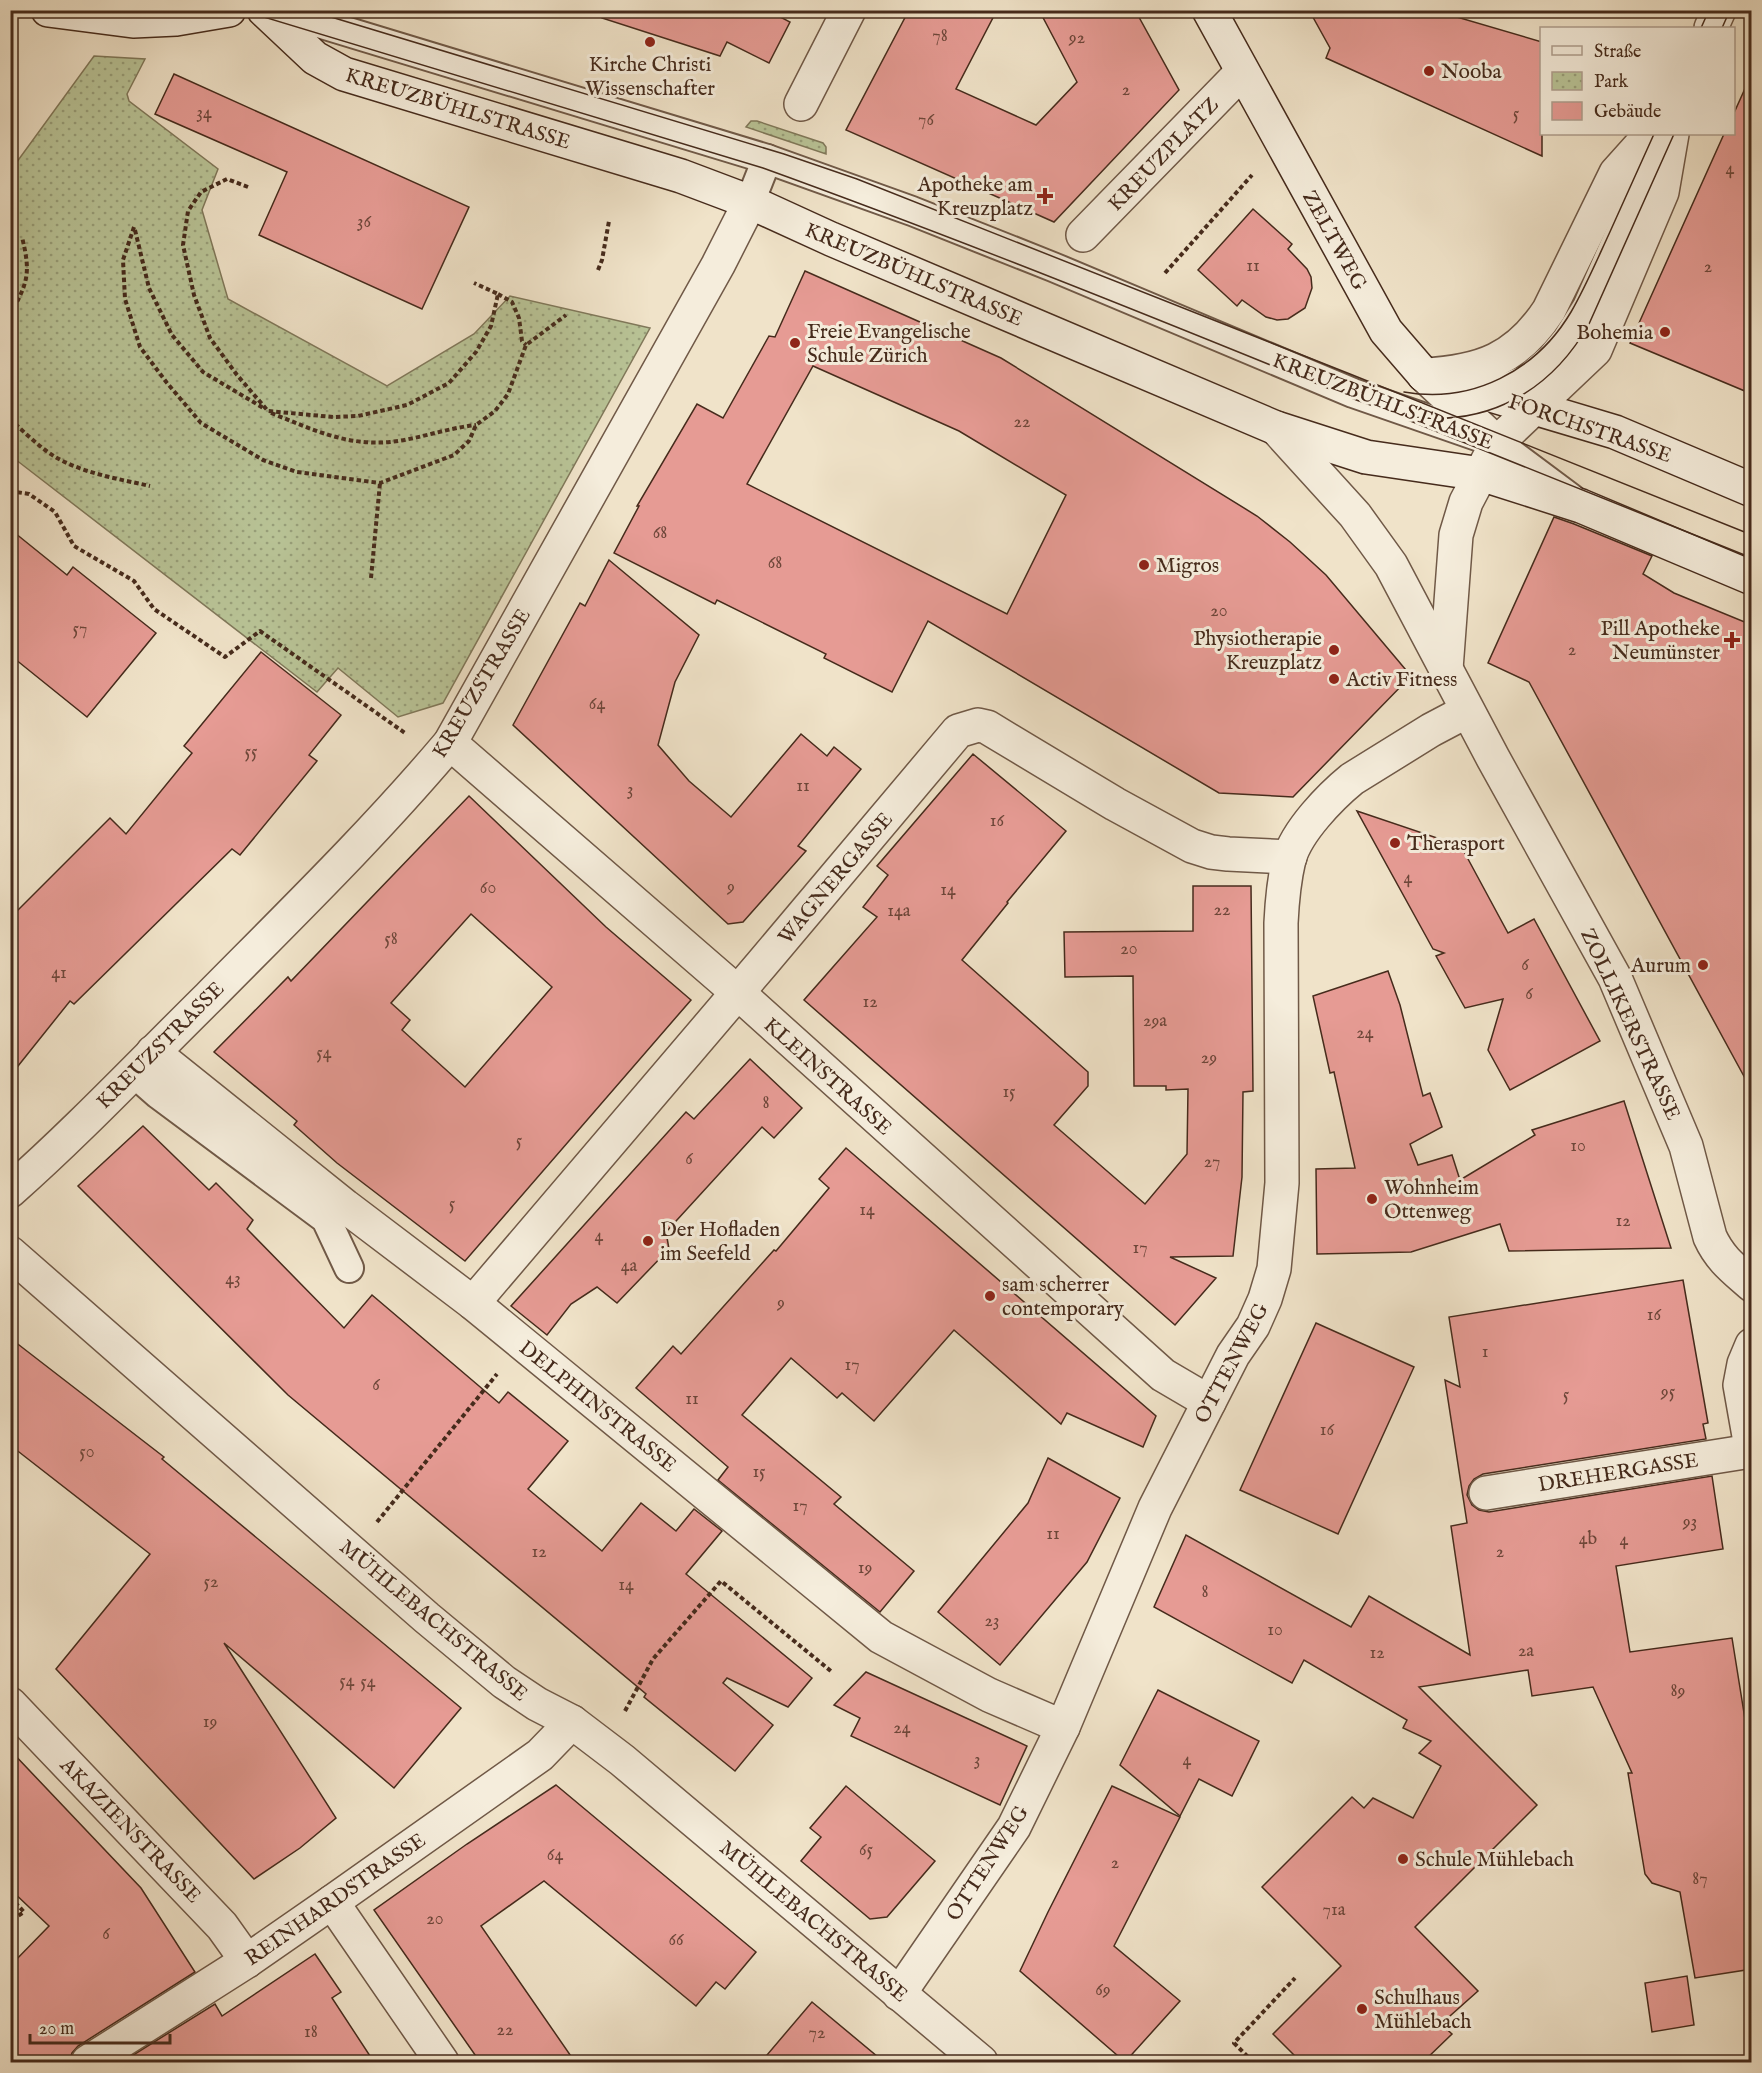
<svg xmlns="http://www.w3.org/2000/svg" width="1762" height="2073" font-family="'IM FELL English',serif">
<defs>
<pattern id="park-dots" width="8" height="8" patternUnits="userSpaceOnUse" patternTransform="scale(1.5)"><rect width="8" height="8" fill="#b9c497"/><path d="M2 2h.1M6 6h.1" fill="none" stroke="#989f7a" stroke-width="1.8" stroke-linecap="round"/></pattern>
</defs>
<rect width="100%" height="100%" fill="#f0e3c9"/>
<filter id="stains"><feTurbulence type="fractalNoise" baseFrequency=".00333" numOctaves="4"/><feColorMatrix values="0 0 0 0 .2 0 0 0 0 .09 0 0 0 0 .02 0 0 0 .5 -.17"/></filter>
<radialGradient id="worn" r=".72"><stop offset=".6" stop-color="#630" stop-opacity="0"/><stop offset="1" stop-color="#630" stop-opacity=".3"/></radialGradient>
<g fill="url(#park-dots)" stroke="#80785a" stroke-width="1.5">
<polygon points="94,56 145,59 127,94 129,101 218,169 202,210 228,299 387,386 474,334 510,296 650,328 443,703 398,717 338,668 317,692 11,456 11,170"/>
<polygon points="751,121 757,121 823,143 826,147 826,154 746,127"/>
</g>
<g fill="#e69b94" stroke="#462b1c" stroke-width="1.5" fill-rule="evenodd">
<polygon points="603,10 767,10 790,22 769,63 727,42 720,56 602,18"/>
<polygon points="909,10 997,10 956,89 1036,125 1077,82 1039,10 1135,10 1179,90 1054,222 846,130"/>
<polygon points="1309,10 1433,10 1542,42 1542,156 1326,58 1330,48"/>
<polygon points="1752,73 1752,394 1630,343 1724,134 1734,134 1734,113"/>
<polygon points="174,74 469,207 422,309 259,235 287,172 155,114"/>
<polygon points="1253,209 1292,244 1288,249 1307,269 1311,277 1312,288 1305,308 1288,319 1277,320 1266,317 1242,300 1237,306 1198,270"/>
<path d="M805 271 1001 358 1257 516 1290 542 1326 575 1411 676 1293 797 1219 793 928 621 892 692 824 658 826 654 717 600 715 604 614 553 639 506H637L697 404 723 418 769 336 775 337ZM813 366 959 431 1066 495 1007 614 747 484Z"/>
<polygon points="1554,517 1574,524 1652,556 1643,574 1674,593 1752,625 1752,1091 1529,682 1488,663"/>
<polygon points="10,529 67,575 73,567 156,633 87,717 10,655"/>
<polygon points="609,560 699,635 675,682 658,745 689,781 731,817 801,734 827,756 834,747 861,769 798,846 806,851 743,922 728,924 513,725 580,603 585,606"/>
<polygon points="261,652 341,715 309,755 317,761 240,855 232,849 74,1004 70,1001 10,1076 10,918 110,818 126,834 192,753 184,746"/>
<polygon points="973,754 1066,831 1007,902 1008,903 962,960 1088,1072 1088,1086 1054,1125 1145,1204 1187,1154 1188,1089 1166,1090 1166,1086 1134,1086 1133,976 1065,977 1064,932 1193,931 1193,886 1251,886 1253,1091 1243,1092 1242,1177 1233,1256 1170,1257 1216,1278 1175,1325 804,1000 877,917 863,907 888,875 877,866"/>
<path d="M469 796 606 927 691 1000 465 1261 337 1163 294 1125 297 1121 214 1052 288 977 291 981ZM471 914 552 987 465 1087 402 1030 410 1020 391 1003Z"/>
<polygon points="1357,811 1461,846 1508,933 1534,919 1600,1041 1510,1090 1488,1050 1503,999 1465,1008 1436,956 1444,953 1433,949"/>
<polygon points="1388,971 1400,1005 1423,1096 1430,1093 1442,1127 1410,1144 1418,1165 1452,1155 1460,1180 1535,1135 1532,1130 1624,1101 1671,1248 1509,1251 1500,1224 1411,1252 1317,1254 1316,1169 1355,1168 1334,1072 1330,1073 1313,996"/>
<polygon points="750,1059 802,1108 774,1138 762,1127 666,1232 669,1249 617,1303 597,1287 571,1304 547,1335 511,1306 686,1112 694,1119"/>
<polygon points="143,1126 209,1190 216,1183 253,1220 247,1229 344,1328 372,1295 499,1403 508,1392 568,1441 528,1489 602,1551 641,1503 676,1531 694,1509 722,1531 686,1574 812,1678 788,1707 727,1678 723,1683 773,1725 735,1771 644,1697 646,1694 288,1395 78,1186"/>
<polygon points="846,1148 1156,1416 1143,1447 1067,1413 1061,1424 954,1330 874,1421 842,1393 837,1398 791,1358 742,1415 841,1497 834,1504 914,1571 880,1612 718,1480 728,1467 636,1388 673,1346 681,1354 774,1250 776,1251 829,1188 819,1179"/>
<polygon points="1683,1280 1708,1423 1703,1424 1706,1439 1483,1474 1474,1479 1469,1486 1467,1495 1472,1505 1479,1510 1489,1512 1712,1476 1723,1549 1616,1566 1630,1652 1732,1638 1752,1763 1752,1969 1695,1978 1680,1892 1652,1883 1645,1874 1628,1773 1632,1773 1593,1687 1532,1696 1528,1670 1419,1687 1537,1805 1415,1927 1478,1991 1441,2024 1452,2034 1423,2062 1301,2062 1273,2034 1341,1966 1262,1887 1352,1797 1364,1808 1373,1798 1413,1818 1441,1766 1419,1753 1431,1741 1403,1728 1407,1720 1304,1660 1292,1683 1154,1607 1186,1535 1351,1627 1369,1596 1470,1655 1451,1526 1467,1523 1445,1380 1460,1387 1449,1317"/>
<polygon points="1316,1323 1414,1367 1338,1534 1240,1490"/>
<polygon points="10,1338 164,1457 162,1459 461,1708 394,1788 224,1643 336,1818 300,1848 254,1879 56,1669 150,1554 10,1445"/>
<polygon points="1048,1458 1120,1498 1087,1562 1000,1665 938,1612 1028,1503"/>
<polygon points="866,1672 1027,1746 1000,1805 851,1736 860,1718 834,1705"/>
<polygon points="1158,1690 1259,1741 1232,1796 1199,1779 1180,1816 1120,1765"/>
<polygon points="10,1750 141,1888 195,1972 78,2046 72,2053 69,2062 10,2062 10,1966 49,1926 10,1889"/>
<polygon points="556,1785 756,1952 725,1989 716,1982 696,2006 544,1881 481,1926 575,2062 480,2062 374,1910 467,1844"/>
<polygon points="846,1786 935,1861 887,1917 870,1919 801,1861 821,1837 810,1828"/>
<polygon points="1112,1786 1180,1817 1114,1946 1180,2001 1125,2062 1020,1971 1048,1912"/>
<polygon points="315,1954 341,1992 332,1998 374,2062 122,2062 215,2004 222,2016"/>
<polygon points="1687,1976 1694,2025 1652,2032 1645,1983"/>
<polygon points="812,2002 884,2062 761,2062"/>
</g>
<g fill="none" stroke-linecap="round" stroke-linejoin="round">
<defs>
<g id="service">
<polyline points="276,10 767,159 912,211 1053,267 1353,393 1497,443 1572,499"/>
<polyline points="750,202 767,159"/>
<polyline points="1478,399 1527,379 1551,358 1567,339 1587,307 1664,134"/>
<polyline points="133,1072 158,1094 326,1219 349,1268"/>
</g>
<g id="minor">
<polyline points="801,104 849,10"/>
<polyline points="1083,235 1242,72"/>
<polyline points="450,743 737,992 1163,1375 1209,1402"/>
<polyline points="153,1052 345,1206 473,1303 881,1637 989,1695 1063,1727"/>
<path d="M10 1191C79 1130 143 1062 209 997 291 914 375 832 450 743L718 265 750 202"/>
<polyline points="10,1253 427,1618 504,1682 537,1704 572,1722 622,1760 981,2062"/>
<polyline points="473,1303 761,965 958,731 978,725 987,727 1115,804 1192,846 1211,852 1228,854 1290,857"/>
<polyline points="1752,1345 1744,1364 1740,1385 1752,1453"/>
<polyline points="1486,1493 1751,1451"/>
<polyline points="10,1704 222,1926 247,1961"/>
<polyline points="332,1902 442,2062"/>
<path d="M899 1994 1014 1827 1063 1727 1155 1508 1233 1355 1253 1326 1265 1299 1274 1269 1282 1183 1281 923C1282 902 1284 880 1289 859 1297 831 1330 797 1352 779L1431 730 1467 711"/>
<polyline points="88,2062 247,1961 332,1902 540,1755 572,1722"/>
</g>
<g id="tertiary">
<polyline points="1711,28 1719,10"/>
<path d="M1424 375C1481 372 1517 359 1549 310L1616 173 1651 134"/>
<polyline points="1424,375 1497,443"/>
<path d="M1276 428 1355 515 1391 565 1493 758 1615 978 1686 1146 1710 1237C1720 1259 1734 1269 1752 1285"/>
<polyline points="1446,669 1456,535 1466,502 1497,443 1595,350 1662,192 1672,134"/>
</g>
<g id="secondary">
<polyline points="48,10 133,21 176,19 229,10"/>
<polyline points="264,10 315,58 344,74 681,176 750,202 831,239 1276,428 1366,457 1481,474 1581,506 1752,578"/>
<polyline points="1209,10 1386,331 1424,375 1615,432 1752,490"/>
</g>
</defs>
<use href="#service" stroke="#705947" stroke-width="32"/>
<use href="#minor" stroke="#705947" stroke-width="36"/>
<use href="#tertiary" stroke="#705947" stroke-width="36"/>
<use href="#secondary" stroke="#462b1c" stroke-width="36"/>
<g stroke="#462b1c" stroke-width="4" stroke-dasharray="4.5 3" stroke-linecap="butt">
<polyline points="1258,16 1268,10"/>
<polyline points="248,187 227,179 201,192 188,211 183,245 194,295 210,338 237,375 268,411 333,417 358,416 407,405 449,383 476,352 491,326 498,294 474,283"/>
<polyline points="134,227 123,260 125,299 140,347 167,383 201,423 263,460 297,472 380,483 454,455 469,441 476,425 495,411 508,394 526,345 566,315"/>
<polyline points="135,230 149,288 172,335 203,372 265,409"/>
<polyline points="598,270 602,260 609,221"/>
<polyline points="1165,273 1252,175"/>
<polyline points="498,294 512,302 519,318 522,341 526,345"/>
<path d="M10 315C28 282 31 274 22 237"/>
<path d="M271 413C312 429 345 446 390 442 419 439 447 428 476 425"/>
<path d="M10 419C24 432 40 448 57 458 86 474 119 479 150 486"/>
<polyline points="10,491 29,494 55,512 74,546 134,581 154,609 225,657 260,631 405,733"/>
<polyline points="371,578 380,483"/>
<polyline points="377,1522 497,1374"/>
<polyline points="625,1711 653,1659 721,1581 832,1672"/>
<polyline points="10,1897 24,1912 10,1921"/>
<polyline points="1253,2062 1234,2043 1295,1978"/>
</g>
<use href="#service" stroke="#f5eddc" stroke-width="28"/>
<use href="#minor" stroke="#f5eddc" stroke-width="33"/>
<use href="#tertiary" stroke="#f5eddc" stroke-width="33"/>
<use href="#secondary" stroke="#f5eddc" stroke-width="33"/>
<g stroke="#462b1c" stroke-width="1.5">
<path d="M241 10 763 168C962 240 1158 319 1354 399 1373 406 1392 414 1412 417 1489 426 1551 391 1589 324L1674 134"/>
<polyline points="308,10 784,154 857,179 1350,374 1752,535"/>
<polyline points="1701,28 1709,10"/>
<polyline points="1722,28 1730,10"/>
<path d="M1404 392C1472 404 1536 371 1571 312 1585 288 1597 260 1609 234 1624 200 1639 167 1654 134"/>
<polyline points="1408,420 1752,558"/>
</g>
</g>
<g fill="#8f2418" stroke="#f5eddc" stroke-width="2">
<circle cx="650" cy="42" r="6"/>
<circle cx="1429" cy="71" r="6"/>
<path d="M1042 187h6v6h6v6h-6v6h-6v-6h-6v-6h6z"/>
<circle cx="1665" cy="332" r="6"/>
<circle cx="795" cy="343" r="6"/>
<circle cx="1144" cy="565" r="6"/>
<path d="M1729 631h6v6h6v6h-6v6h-6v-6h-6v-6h6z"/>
<circle cx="1334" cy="650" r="6"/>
<circle cx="1334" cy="679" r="6"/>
<circle cx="1395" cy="843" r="6"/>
<circle cx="1703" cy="965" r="6"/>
<circle cx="1372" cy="1199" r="6"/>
<circle cx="648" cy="1241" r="6"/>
<circle cx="990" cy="1296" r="6"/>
<circle cx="1403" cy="1859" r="6"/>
<circle cx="1362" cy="2009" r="6"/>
</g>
<g text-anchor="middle" stroke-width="6" stroke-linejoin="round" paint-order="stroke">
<g font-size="18" fill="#6e473a">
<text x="940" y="41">78</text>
<text x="1077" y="43">92</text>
<text x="1126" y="95">2</text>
<text x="204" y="118">34</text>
<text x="1516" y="119">5</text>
<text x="926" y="125">76</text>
<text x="1730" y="174">4</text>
<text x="364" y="227">36</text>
<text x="1253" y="271">11</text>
<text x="1708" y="272">2</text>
<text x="1022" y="427">22</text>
<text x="660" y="538">68</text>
<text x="775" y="568">68</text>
<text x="1219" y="616">20</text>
<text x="80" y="634">57</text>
<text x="1572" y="655">2</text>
<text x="597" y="709">64</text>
<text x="251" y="757">55</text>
<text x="803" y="791">11</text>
<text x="630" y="795">3</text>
<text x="997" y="826">16</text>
<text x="1408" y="883">4</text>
<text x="731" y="892">9</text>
<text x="488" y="893">60</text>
<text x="948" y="895">14</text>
<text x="1222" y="915">22</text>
<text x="899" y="916">14a</text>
<text x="391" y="944">58</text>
<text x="1129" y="954">20</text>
<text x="1525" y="970">6</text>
<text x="59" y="978">41</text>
<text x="1529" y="999">6</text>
<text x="870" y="1007">12</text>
<text x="1155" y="1026">29a</text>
<text x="1365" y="1038">24</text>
<text x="324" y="1058">54</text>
<text x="1209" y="1063">29</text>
<text x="1009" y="1097">15</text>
<text x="766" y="1108">8</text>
<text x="519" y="1146">5</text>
<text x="1578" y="1151">10</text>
<text x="689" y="1164">6</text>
<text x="1212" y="1167">27</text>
<text x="452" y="1209">5</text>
<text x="867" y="1215">14</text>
<text x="1623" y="1226">12</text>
<text x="599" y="1241">4</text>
<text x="1140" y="1253">17</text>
<text x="629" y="1271">4a</text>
<text x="233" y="1284">43</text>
<text x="781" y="1308">9</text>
<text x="1654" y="1320">16</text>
<text x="1485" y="1357">1</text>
<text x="852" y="1370">17</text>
<text x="376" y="1390">6</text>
<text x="1668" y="1397">95</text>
<text x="1566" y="1400">5</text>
<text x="692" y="1404">11</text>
<text x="1327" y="1435">16</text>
<text x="87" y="1457">50</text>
<text x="759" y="1477">15</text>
<text x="800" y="1511">17</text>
<text x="1690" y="1527">93</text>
<text x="1053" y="1539">11</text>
<text x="1588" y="1544">4b</text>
<text x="1624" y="1545">4</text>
<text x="539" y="1557">12</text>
<text x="1500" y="1557">2</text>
<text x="865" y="1573">19</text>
<text x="211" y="1587">52</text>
<text x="626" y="1590">14</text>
<text x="1205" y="1597">8</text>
<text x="992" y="1626">23</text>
<text x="1275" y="1635">10</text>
<text x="1526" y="1656">2a</text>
<text x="1377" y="1658">12</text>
<text x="347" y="1686">54</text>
<text x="368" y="1687">54</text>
<text x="1678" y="1696">89</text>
<text x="210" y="1727">19</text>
<text x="902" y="1733">24</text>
<text x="977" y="1765">3</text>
<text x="1187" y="1765">4</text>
<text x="866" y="1855">65</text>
<text x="555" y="1860">64</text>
<text x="1115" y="1868">2</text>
<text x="1700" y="1884">87</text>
<text x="1334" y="1915">71a</text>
<text x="435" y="1924">20</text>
<text x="106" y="1939">6</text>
<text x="676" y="1945">66</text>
<text x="1103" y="1995">69</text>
<text x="505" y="2035">22</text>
<text x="311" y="2037">18</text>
<text x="817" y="2038">72</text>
</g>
<g font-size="21" fill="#462b1c" stroke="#f5eddc" text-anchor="start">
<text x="650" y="71" text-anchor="middle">Kirche Christi<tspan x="650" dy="24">Wissenschafter</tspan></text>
<text x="1441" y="78">Nooba</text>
<text x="1033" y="191" text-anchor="end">Apotheke am<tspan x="1033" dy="24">Kreuzplatz</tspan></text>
<text x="807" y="338">Freie Evangelische<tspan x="807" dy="24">Schule Zürich</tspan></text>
<text x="1653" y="339" text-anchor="end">Bohemia</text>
<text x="1156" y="572">Migros</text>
<text x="1720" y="635" text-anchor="end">Pill Apotheke<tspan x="1720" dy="24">Neumünster</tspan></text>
<text x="1322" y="645" text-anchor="end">Physiotherapie<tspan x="1322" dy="24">Kreuzplatz</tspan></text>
<text x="1346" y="686">Activ Fitness</text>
<text x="1407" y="850">Therasport</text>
<text x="1691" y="972" text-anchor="end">Aurum</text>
<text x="1384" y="1194">Wohnheim<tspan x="1384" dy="24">Ottenweg</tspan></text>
<text x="660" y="1236">Der Hofladen<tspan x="660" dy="24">im Seefeld</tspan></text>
<text x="1002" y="1291">sam scherrer<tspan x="1002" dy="24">contemporary</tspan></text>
<text x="1415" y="1866">Schule Mühlebach</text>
<text x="1374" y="2004">Schulhaus<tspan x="1374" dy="24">Mühlebach</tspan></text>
</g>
<g font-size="21" fill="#462b1c" stroke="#f5eddc">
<text transform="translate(458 108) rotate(17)" y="7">KREUZBÜHLSTRASSE</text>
<text transform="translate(1163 154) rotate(-46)" y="7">KREUZPLATZ</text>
<text transform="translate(1335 240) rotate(61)" y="7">ZELTWEG</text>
<text transform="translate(914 274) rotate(23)" y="7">KREUZBÜHLSTRASSE</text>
<text transform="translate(1383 401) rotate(21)" y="7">KREUZBÜHLSTRASSE</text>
<text transform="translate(1590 428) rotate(19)" y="7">FORCHSTRASSE</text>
<text transform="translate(481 683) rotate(-59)" y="7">KREUZSTRASSE</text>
<text transform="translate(835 878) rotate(-50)" y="7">WAGNERGASSE</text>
<text transform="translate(1631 1024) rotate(65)" y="7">ZOLLIKERSTRASSE</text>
<text transform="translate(160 1045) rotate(-45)" y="7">KREUZSTRASSE</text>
<text transform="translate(828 1076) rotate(42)" y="7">KLEINSTRASSE</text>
<text transform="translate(1231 1363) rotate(-62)" y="7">OTTENWEG</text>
<text transform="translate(598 1406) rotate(39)" y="7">DELPHINSTRASSE</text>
<text transform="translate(1618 1472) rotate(-9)" y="7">DREHERGASSE</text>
<text transform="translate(434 1620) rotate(40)" y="7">MÜHLEBACHSTRASSE</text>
<text transform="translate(131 1830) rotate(46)" y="7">AKAZIENSTRASSE</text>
<text transform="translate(987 1863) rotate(-57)" y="7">OTTENWEG</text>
<text transform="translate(335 1899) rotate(-35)" y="7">REINHARDSTRASSE</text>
<text transform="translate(814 1921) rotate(40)" y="7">MÜHLEBACHSTRASSE</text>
</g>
</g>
<rect width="1762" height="2073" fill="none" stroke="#f0e3c9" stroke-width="36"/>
<rect x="12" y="12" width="1738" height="2049" fill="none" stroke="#462b1c" stroke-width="3"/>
<rect x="18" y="18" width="1726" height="2037" fill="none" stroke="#462b1c" stroke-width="1.5"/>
<rect x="1540" y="27" width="195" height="108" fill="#f5eddc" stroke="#af9f8f" stroke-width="1.5"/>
<rect x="1552" y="46" width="30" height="9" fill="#f5eddc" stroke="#af9f8f" stroke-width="1.5"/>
<text x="1594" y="57" font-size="18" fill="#462b1c">Straße</text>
<rect x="1552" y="72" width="30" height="18" fill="url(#park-dots)" stroke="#af9f8f" stroke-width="1.5"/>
<text x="1594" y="87" font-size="18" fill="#462b1c">Park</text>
<rect x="1552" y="102" width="30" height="18" fill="#e69b94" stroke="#af9f8f" stroke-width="1.5"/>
<text x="1594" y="117" font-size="18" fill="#462b1c">Gebäude</text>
<path d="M30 2034v9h140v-9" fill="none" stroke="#462b1c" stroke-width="3"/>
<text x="39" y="2034" font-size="18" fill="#462b1c" stroke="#f5eddc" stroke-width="4.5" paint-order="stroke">20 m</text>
<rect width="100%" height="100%" filter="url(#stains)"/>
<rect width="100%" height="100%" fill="url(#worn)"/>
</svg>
